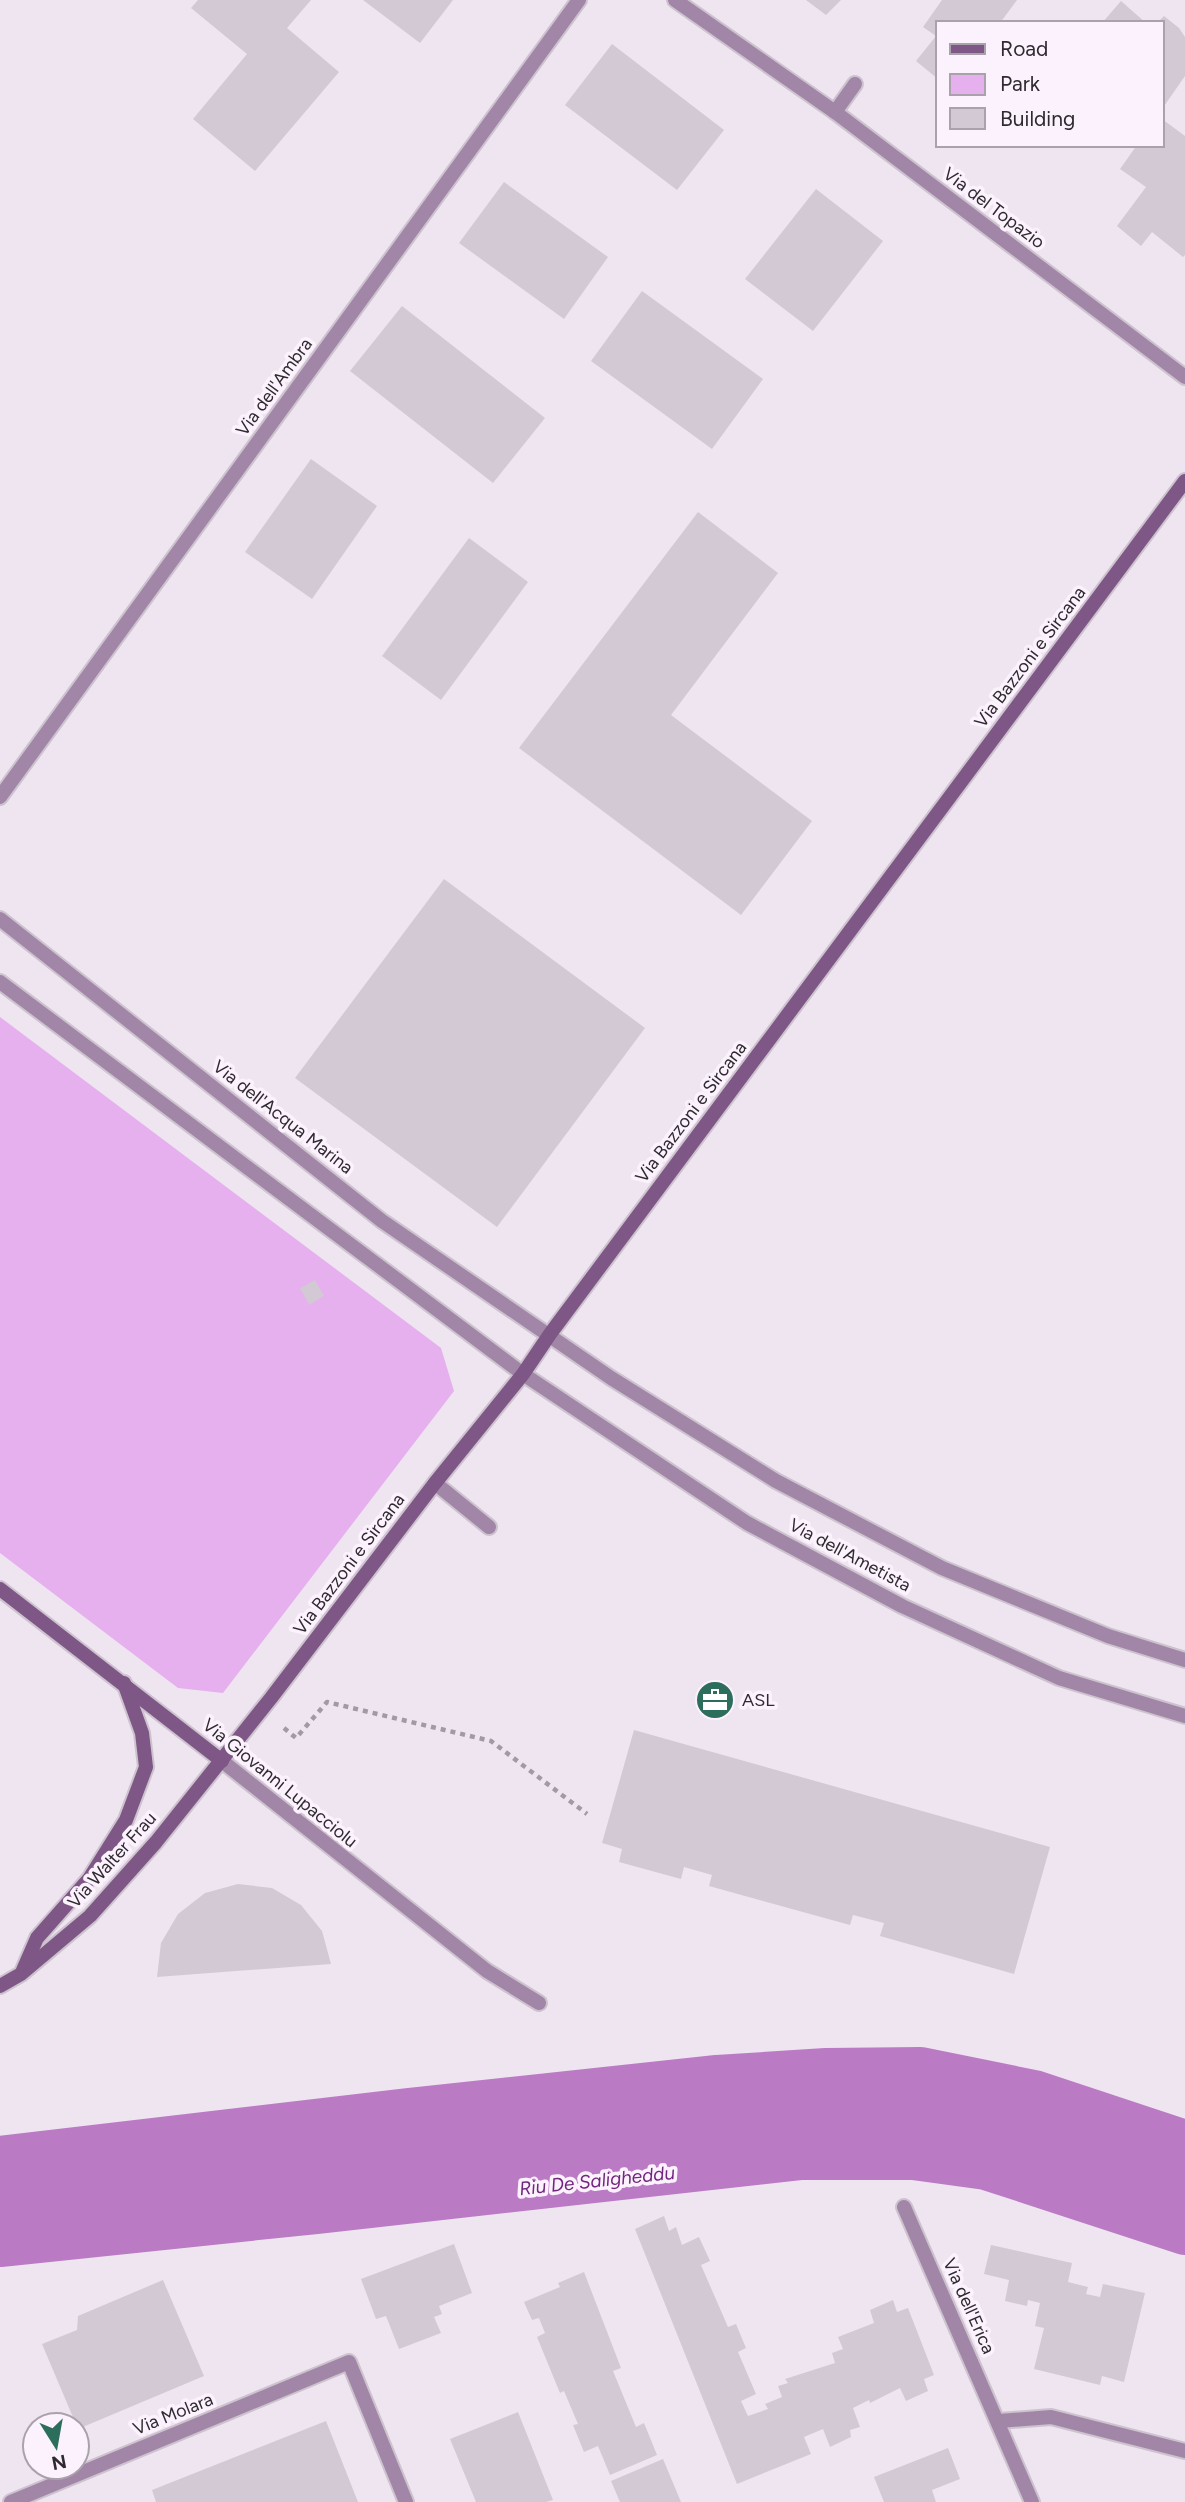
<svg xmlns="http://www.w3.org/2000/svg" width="1185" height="2502" font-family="Figtree,sans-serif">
<rect width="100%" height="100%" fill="#efe5f1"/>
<polygon fill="#e5b0ed" points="0,1017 441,1348 454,1391 223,1693 178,1688 0,1553"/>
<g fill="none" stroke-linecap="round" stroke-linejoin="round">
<g stroke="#ba7bc4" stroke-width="44">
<polyline points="0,2158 408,2110 717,2077 826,2070 921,2069 1034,2092 1185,2142"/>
<polyline points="0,2245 316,2212 802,2158 913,2158 986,2168 1185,2233"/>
</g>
<polyline stroke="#ba7bc4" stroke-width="75" points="0,2205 450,2163 797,2125 966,2127 1124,2170 1185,2191"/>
</g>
<g fill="#d3c9d4">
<polygon points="198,0 311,0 287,28 339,72 255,171 193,119 247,54 191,8"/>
<polygon points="363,0 453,0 420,43"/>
<polygon points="806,0 841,0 826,15"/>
<polygon points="942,0 1017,0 1000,23 938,23 938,79 916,61 936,36 923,27"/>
<polygon points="1121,1 1146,23 1102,23"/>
<polygon points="1164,16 1179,28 1185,37 1185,76 1162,109 1162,23 1157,23"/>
<polygon points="612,44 724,130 677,190 565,105"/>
<polygon points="1162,119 1185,136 1185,255 1183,257 1152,232 1141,246 1117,226 1146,187 1120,169 1137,145 1162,145"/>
<polygon points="504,182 608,257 564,319 459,243"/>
<polygon points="816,189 883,241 813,331 745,279"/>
<polygon points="642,291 763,379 712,449 591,361"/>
<polygon points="402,306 545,418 493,483 350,371"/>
<polygon points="311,459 377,506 312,599 245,552"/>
<polygon points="698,512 778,573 671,715 812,821 741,915 519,748"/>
<polygon points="469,538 528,582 441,700 382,656"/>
<polygon points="444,879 645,1028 497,1227 295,1078"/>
<polygon points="315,1280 324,1296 309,1305 300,1288"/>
<polygon points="634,1730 1050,1847 1014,1974 880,1936 884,1923 853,1915 850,1925 709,1886 712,1875 684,1867 681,1879 619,1862 622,1849 602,1843"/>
<polygon points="238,1884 272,1888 301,1905 322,1931 331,1964 157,1977 161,1943 178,1914 205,1893"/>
<polygon points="664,2216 669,2231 676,2227 682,2245 699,2237 710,2261 701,2265 728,2327 736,2324 746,2348 738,2352 756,2394 741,2401 748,2416 768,2409 765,2404 782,2397 778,2386 788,2383 785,2379 835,2363 832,2353 843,2349 838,2337 874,2323 870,2310 893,2300 897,2312 908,2308 934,2375 924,2379 928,2391 906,2401 900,2388 870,2403 869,2400 853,2408 860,2427 850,2430 851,2437 830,2447 823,2429 804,2437 811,2454 737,2484 635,2229"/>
<polygon points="454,2244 472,2293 439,2306 442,2314 434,2317 441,2333 399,2349 386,2316 376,2319 361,2279"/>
<polygon points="991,2245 1072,2263 1068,2282 1088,2287 1086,2294 1100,2297 1103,2284 1145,2293 1124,2382 1102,2376 1100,2385 1034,2369 1044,2328 1035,2326 1040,2303 1028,2300 1027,2306 1005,2301 1009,2280 984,2274"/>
<polygon points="584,2272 621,2368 613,2371 636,2427 644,2423 657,2455 610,2475 598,2446 584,2452 573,2425 578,2424 564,2391 560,2393 537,2337 545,2333 539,2318 532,2320 524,2302 560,2287 558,2283"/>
<polygon points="163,2280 204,2376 78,2429 42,2344 77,2330 78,2316"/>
<polygon points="518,2412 553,2500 546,2502 476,2502 450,2439"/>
<polygon points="326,2421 358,2502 156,2502 152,2490"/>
<polygon points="948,2448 960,2479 932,2490 936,2502 884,2502 874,2477"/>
<polygon points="663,2459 681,2502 620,2502 611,2481"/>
</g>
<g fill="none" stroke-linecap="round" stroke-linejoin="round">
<defs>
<polyline id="lane" points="435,1483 489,1527"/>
<g id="street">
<polyline points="675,0 835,112 1185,377"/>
<polyline points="835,112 855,84"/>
<polyline points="0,797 579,0"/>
<polyline points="0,919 382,1221 611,1378 776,1481 942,1568 1108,1636 1185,1660"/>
<polyline points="0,982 523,1374 747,1523 902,1606 1059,1678 1185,1716"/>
<polyline points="222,1761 487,1971 539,2003"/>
<polyline points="904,2207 1032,2502"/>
<polyline points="999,2421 1051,2417 1185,2451"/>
<polyline points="11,2502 349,2362 406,2502"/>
</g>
<g id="secondary">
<polyline points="0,1589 222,1761"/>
<polyline points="23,1970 37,1938 89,1879 126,1820 146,1767 142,1733 124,1683"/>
<polyline points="0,1986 21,1974 90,1916 156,1842 271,1698 435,1483 523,1374 550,1334 1185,481"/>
</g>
</defs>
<use href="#lane" stroke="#ccc3ce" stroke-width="18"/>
<use href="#street" stroke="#ccc3ce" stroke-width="18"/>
<use href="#secondary" stroke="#ccc3ce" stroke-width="18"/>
<polyline stroke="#a29aa3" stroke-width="4.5" stroke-dasharray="5 5" stroke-linecap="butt" points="284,1728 296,1738 327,1702 491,1741 587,1814"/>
<use href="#lane" stroke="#a286a7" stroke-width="14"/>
<use href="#street" stroke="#a286a7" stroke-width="14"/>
<use href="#secondary" stroke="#7f5786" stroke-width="14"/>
</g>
<defs>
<symbol id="office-disc" viewBox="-11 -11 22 22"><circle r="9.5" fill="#2d6d5b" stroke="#fcf2fe"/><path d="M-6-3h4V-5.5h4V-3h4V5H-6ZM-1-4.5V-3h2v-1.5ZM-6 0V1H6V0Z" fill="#fff"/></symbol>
</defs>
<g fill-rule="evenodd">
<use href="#office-disc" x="693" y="1678" width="44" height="44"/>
</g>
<g text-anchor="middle" stroke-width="7" stroke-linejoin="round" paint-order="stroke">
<g font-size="18" fill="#2e2a2f" stroke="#fcf2fe">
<text transform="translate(994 208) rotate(37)" y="6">Via del Topazio</text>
<text transform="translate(274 387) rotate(-54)" y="6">Via dell'Ambra</text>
<text transform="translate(1030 657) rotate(-53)" y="6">Via Bazzoni e Sircana</text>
<text transform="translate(691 1112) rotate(-53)" y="6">Via Bazzoni e Sircana</text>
<text transform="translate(283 1117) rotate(38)" y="6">Via dell'Acqua Marina</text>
<text transform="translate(850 1555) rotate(28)" y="6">Via dell'Ametista</text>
<text transform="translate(349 1564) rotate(-53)" y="6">Via Bazzoni e Sircana</text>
<text transform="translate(280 1783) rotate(39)" y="6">Via Giovanni Lupacciolu</text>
<text transform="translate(112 1860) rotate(-48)" y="6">Via Walter Frau</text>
<text transform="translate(969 2306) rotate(66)" y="6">Via dell'Erica</text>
<text transform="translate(173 2414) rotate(-22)" y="6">Via Molara</text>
</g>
<g font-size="18" fill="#2e2a2f" stroke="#fcf2fe" text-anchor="start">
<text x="742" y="1706">ASL</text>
</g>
<g font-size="19" font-style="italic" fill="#72257e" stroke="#fcf2fe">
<text transform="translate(597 2180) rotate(-6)" y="7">Riu De Saligheddu</text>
</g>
</g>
<rect x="936" y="21" width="228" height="126" fill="#fcf2fe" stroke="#aaa2ab" stroke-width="2"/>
<rect x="950" y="44" width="35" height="10" fill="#7f5786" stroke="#aaa2ab" stroke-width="2"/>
<text x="1000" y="56" font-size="21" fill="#2e2a2f">Road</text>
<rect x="950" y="74" width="35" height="21" fill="#e5b0ed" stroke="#aaa2ab" stroke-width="2"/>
<text x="1000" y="91" font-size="21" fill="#2e2a2f">Park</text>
<rect x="950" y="108" width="35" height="21" fill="#d3c9d4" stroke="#aaa2ab" stroke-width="2"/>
<text x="1000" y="126" font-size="21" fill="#2e2a2f">Building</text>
<g transform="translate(56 2446) rotate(169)"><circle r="33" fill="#fcf2fe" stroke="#aaa2ab" stroke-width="2"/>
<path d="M0-5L12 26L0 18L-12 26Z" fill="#2d6d5b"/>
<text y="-10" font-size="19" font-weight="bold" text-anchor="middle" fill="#2e2a2f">N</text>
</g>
</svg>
